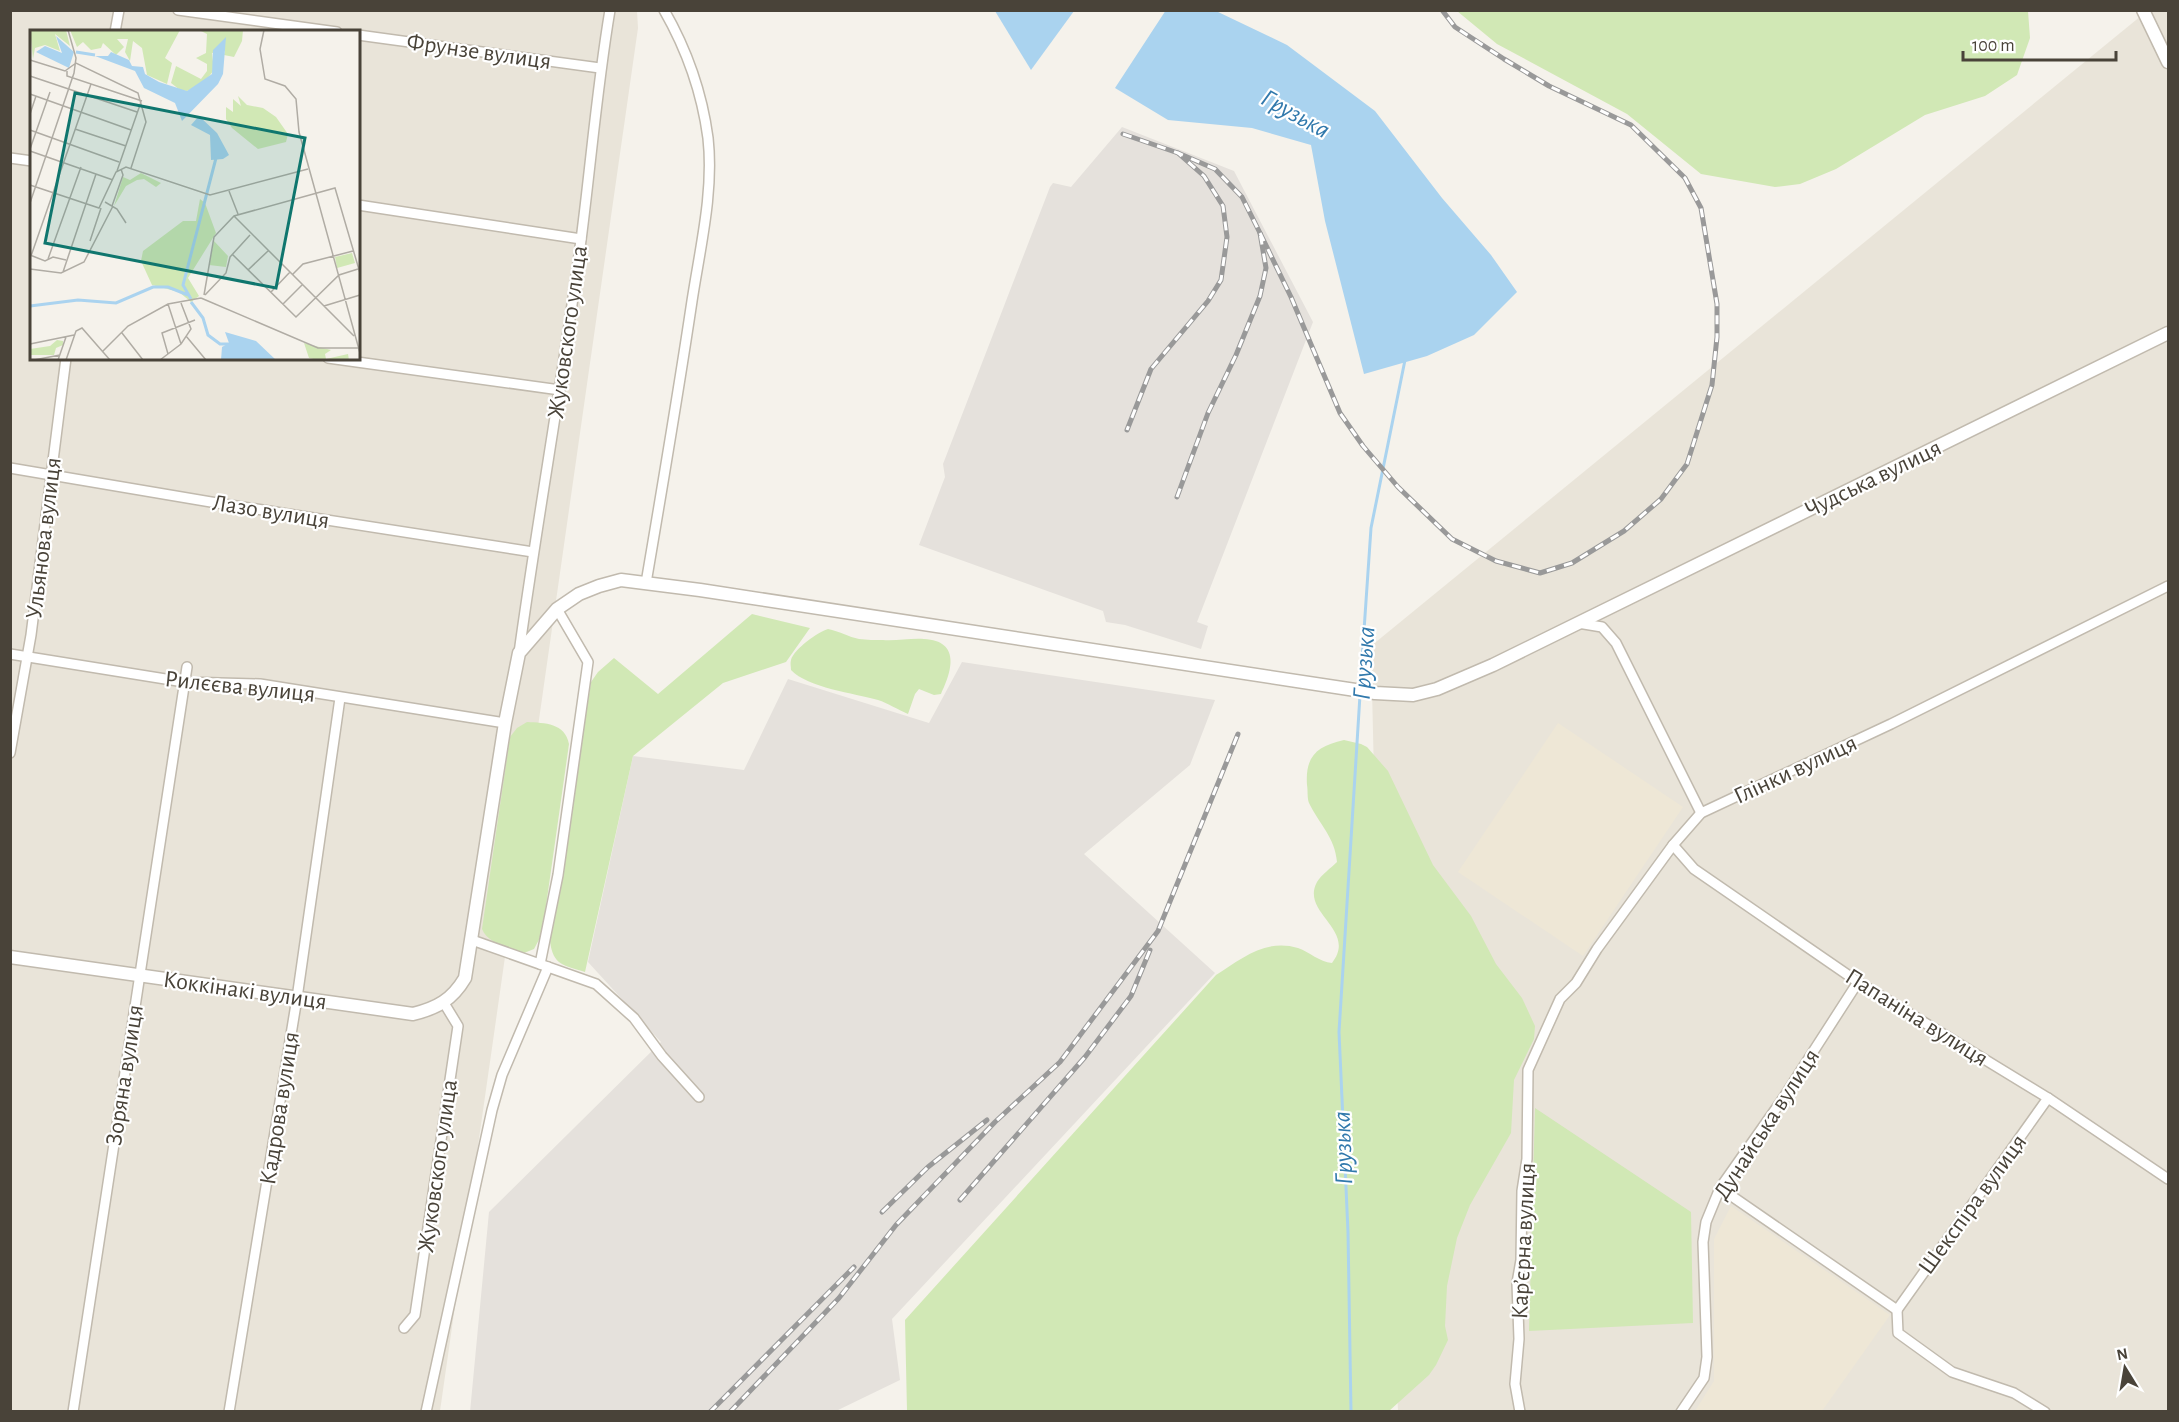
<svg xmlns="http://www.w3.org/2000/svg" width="2179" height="1422" font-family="'Alegreya Sans',sans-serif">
<rect width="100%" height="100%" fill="#f5f2eb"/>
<g fill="#e9e4d9" fill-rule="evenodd">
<path d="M10 11H637L638 28 440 1411H11ZM32 32H358V358H32Z"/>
<polygon points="2147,11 2168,11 2168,1411 1398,1411 1378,947 1371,646"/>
</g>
<g fill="#e5e1dc">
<polygon points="1122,127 1234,171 1313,322 1197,622 1208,626 1201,649 1125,625 1106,622 1103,611 919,545 945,477 943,464 1050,187 1053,183 1071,187"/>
<polygon points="962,662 1215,700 1190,765 1084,854 1215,973 892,1319 900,1380 836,1411 470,1412 489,1212 661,1042 588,962 633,756 744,770 788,679 929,723"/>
</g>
<g fill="#eee7d6">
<polygon points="1558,723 1683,807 1583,956 1458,872"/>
<polygon points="1731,1206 1890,1315 1822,1411 1695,1411 1714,1381 1714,1239"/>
</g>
<g fill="#d1e8b5">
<polygon points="2028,11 2030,38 2017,75 1985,96 1925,115 1836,169 1800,184 1775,187 1701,174 1627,114 1497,44 1457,11"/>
<path d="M752 614 810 628 786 662 723 683 633 756 585 972C564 965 553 966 550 941L591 682 598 672 614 658 658 694Z"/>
<path d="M828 629C839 631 849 637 859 639 867 640 875 640 883 640 896 641 911 638 924 639 961 641 952 671 941 694L934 695 919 689 915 694 908 714C898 710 888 703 878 700 854 693 808 688 791 670 791 667 790 663 791 660 794 649 818 632 828 629Z"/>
<path d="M527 722C545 723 565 723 569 744L542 934 534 949 524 953C510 948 488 944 482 929L510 737 517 728Z"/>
<path d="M1344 740 1361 744 1367 747 1388 771 1433 865 1471 916 1496 964 1522 998 1535 1026 1534 1039 1514 1080 1511 1133 1470 1205 1457 1238 1447 1286 1445 1326 1448 1340 1436 1365 1429 1375 1389 1411H907L905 1320 1216 975C1241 959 1266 938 1298 948 1310 952 1319 962 1332 963 1358 930 1300 913 1317 882 1321 875 1331 868 1337 862 1335 837 1319 824 1309 803 1307 798 1308 790 1307 785 1305 756 1317 746 1344 740Z"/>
<polygon points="1535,1108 1691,1212 1693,1323 1529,1331"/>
</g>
<g fill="#aad3ef">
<polygon points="1166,10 1216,11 1287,45 1375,111 1442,198 1491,255 1517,292 1474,335 1427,356 1364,374 1325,221 1311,145 1252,128 1168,120 1115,88"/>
<polygon points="995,11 1074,11 1031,70"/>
</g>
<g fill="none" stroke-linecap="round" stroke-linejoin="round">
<g stroke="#aad3ef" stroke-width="3">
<polyline points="1360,689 1371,528 1405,360"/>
<polyline points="1351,1412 1348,1232 1339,1032 1360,695"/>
</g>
<defs>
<g id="minor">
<polyline points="178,10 337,32"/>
<polyline points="115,32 119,10"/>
<polyline points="358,35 600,68"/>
<polyline points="10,158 32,161"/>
<polyline points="358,205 581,239"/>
<polyline points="328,358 560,390"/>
<polyline points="10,468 211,502 533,552"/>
<path d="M646 583C662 489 678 395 692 301 700 248 714 192 708 138 702 93 687 50 664 10"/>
<polyline points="1578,623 1602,627 1616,643 1701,813"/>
<path d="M519 653C538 515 563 378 581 240 591 163 597 87 610 10"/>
<polyline points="10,654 184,682 260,684 505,723"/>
<polyline points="10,753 31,635 66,358"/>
<polyline points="1673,845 1694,869 1858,982 2048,1098 2168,1179"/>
<polyline points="472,940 596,984 634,1018 662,1056 699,1097"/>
<polyline points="540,964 558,875 588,662 557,609"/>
<polyline points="1720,1188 1897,1310"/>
<polyline points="1897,1310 2048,1098"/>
<polyline points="1897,1310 1898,1333 1952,1372 2014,1393 2045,1412"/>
<polyline points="404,1328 415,1315 458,1026 444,1003"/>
<polyline points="73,1412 187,667"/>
<polyline points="229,1412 297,998 340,698"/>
<polyline points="426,1412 492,1110 502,1075 548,967"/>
<polyline points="1520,1412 1515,1384 1519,1339 1517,1283 1521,1260 1522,1191 1527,1159 1528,1070 1560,999 1576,983 1597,949 1673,845 1701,813 1891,724 2168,586"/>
<polyline points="1681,1412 1704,1378 1707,1357 1703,1242 1706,1222 1720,1188 1782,1100 1858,982"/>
</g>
<g id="tertiary">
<polyline points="2143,10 2168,62"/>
<path d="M10 957 413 1014C437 1008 452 1000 465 978L505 723 519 653 557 609 579 594 599 586 621 580 700 590 1375 693 1413 695 1437 689 1493 665 2168 333"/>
</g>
</defs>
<use href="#minor" stroke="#c1baae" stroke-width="12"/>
<use href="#tertiary" stroke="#c1baae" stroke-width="15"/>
<use href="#minor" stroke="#fff" stroke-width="9"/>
<use href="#tertiary" stroke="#fff" stroke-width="12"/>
<defs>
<g id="rail">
<polyline points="1123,134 1178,153 1204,176 1223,206 1227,237 1221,280 1208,301 1151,369 1127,430"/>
<polyline points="1260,233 1291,297 1340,413 1363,446 1398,487 1452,539 1496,561 1540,573 1572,563 1624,531 1661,499 1687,464 1712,385 1717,337 1717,304 1701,208 1685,178 1631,125 1549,86 1504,59 1455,27 1442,10"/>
<polyline points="1177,497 1208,413 1236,355 1260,296 1266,268 1260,233 1242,197 1215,169 1178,153"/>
<polyline points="960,1200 1085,1057 1131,996 1150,950"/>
<polyline points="882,1212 928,1167 987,1120"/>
<polyline points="710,1412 854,1267"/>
<polyline points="730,1412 839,1298 896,1225 995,1122 1060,1062 1158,931 1238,734"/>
</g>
</defs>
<use href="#rail" stroke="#999" stroke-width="5"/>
<use href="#rail" stroke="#fff" stroke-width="3" stroke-dasharray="9" stroke-linecap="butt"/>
</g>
<g text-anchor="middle" stroke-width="4.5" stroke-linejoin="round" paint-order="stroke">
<g font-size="24" fill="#494339" stroke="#fff">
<text transform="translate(479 51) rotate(8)" y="8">Фрунзе вулиця</text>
<text transform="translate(567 332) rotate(-82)" y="8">Жуковского улица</text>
<text transform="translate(1873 478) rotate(-26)" y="8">Чудська вулиця</text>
<text transform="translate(271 511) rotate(9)" y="8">Лазо вулиця</text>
<text transform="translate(43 538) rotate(-83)" y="8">Ульянова вулиця</text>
<text transform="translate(240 686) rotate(6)" y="8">Рилєєва вулиця</text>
<text transform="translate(1795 769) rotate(-25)" y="8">Глінки вулиця</text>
<text transform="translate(245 990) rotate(8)" y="8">Коккінакі вулиця</text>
<text transform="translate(1917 1017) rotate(32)" y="8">Папаніна вулиця</text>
<text transform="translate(124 1075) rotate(-81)" y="8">Зоряна вулиця</text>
<text transform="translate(279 1108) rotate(-81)" y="8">Кадрова вулиця</text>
<text transform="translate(1766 1124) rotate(-57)" y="8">Дунайська вулиця</text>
<text transform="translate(437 1166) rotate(-82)" y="8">Жуковского улица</text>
<text transform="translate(1972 1204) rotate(-54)" y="8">Шекспіра вулиця</text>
<text transform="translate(1523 1241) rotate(-87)" y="8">Кар’єрна вулиця</text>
</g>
<g font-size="26" font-style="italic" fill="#3179ac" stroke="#fff">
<text transform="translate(1296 113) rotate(29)" y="9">Грузька</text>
<text transform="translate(1363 663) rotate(-86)" y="9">Грузька</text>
<text transform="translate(1342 1148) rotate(-92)" y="9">Грузька</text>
</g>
</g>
<g transform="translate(30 30)">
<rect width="330" height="330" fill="#f5f2eb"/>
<path d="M0 0H36L40 16 25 4 30 21 15 15 5 18 3 29ZM40 0H150L135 28 142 33 137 54 117 45 112 18 103 11 100 31 95 22 98 9H87L94 17 86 25 73 13 71 18 61 20 53 12 47 17ZM169 0H213L212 11 204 27 194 25 195 21 182 23 184 40 174 53 157 61 150 60 141 53 146 36 171 49 177 41V34L166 28 176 23 177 4ZM208 66 217 75 233 78 246 87 258 104 256 112 228 119 202 98 196 89V77L203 82V69L211 76ZM111 143 131 153 126 157 114 149 107 150 96 156 84 176 93 147 100 150ZM170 169 175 173 186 203 158 248 169 266 161 272 149 262 122 255 111 231 113 221 153 191H166ZM184 211 198 226 196 237 179 235ZM322 223 325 233 307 238 305 227ZM27 310 33 311V315L26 318 24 325H0V319L20 316ZM274 313 301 320 295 324 296 329 318 324 319 330H288L279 328Z" fill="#d1e8b5"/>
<path d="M26 6 44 22 39 38 6 22 15 16 32 23ZM196 7 193 44 188 54 152 91 145 73 114 58 105 41 65 26H78L81 22 99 30 102 36 113 37 115 44 129 52 157 61 182 44 183 20ZM169 86 187 103 199 125 193 129 181 130 180 105 161 95ZM195 302 226 311 246 330H191L192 317 199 313Z" fill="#aad3ef"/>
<path fill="none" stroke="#aad3ef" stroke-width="3" d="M46 22 65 25M161 269 153 255 186 128M161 272 173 288 178 305 190 314H199M0 276 48 270 86 273 123 257H138L158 265"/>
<path fill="none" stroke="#b0aca4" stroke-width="1.5" d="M234 0 230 19 235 49 255 56 266 69 269 102 330 323M0 30 35 41 46 33 108 63 116 92 101 138M37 41V46L112 71M0 46 107 82M0 64 101 100M0 84 6 66M45 99 96 116M0 100 89 132M0 119 20 62M0 121 83 150M87 141 111 72M0 155 69 178 86 142 96 137 180 165 278 139M199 161 208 184M75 172 87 179 96 193M0 173 44 43 46 28 38 0M82 176 93 145 91 139M204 186 324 306M60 211 71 178M202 224 266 287 309 245 328 239M0 225 15 231 23 227 36 230M1 226 61 54M18 229 51 137M0 239 31 243 54 232 83 176M218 240 238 221M33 242 66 144M262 245 273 234 323 221M241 262 260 242M174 265 184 207 204 186 305 158 330 243M175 265 196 243 200 227 220 205M171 268 288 318H329M138 274 151 314M253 274 272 255M294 276 330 265M92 303 113 330M156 306 176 330M0 314 44 305M73 321 98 296 138 274 171 268M138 324 132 303 165 290M4 330 30 325M28 330 36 307M36 330 46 301 52 298 80 330M130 330 151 314 161 299 151 273"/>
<path fill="#0f766e" fill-opacity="0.15" stroke="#0f766e" stroke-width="3" d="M45 63 275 108 246 258 15 213Z"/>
<rect width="330" height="330" fill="none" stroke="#494339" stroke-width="3"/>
</g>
<rect width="2179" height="1422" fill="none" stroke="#494339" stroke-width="24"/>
<g transform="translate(2125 1368) rotate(349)" stroke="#ffffff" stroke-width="4.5" paint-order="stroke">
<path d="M0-4.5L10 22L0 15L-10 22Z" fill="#494339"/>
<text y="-9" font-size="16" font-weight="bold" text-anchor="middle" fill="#494339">N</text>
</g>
<path d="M1963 51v9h153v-9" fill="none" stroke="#494339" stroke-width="3"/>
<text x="1972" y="51" font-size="18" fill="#494339" stroke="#ffffff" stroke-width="4.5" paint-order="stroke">100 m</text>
</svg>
